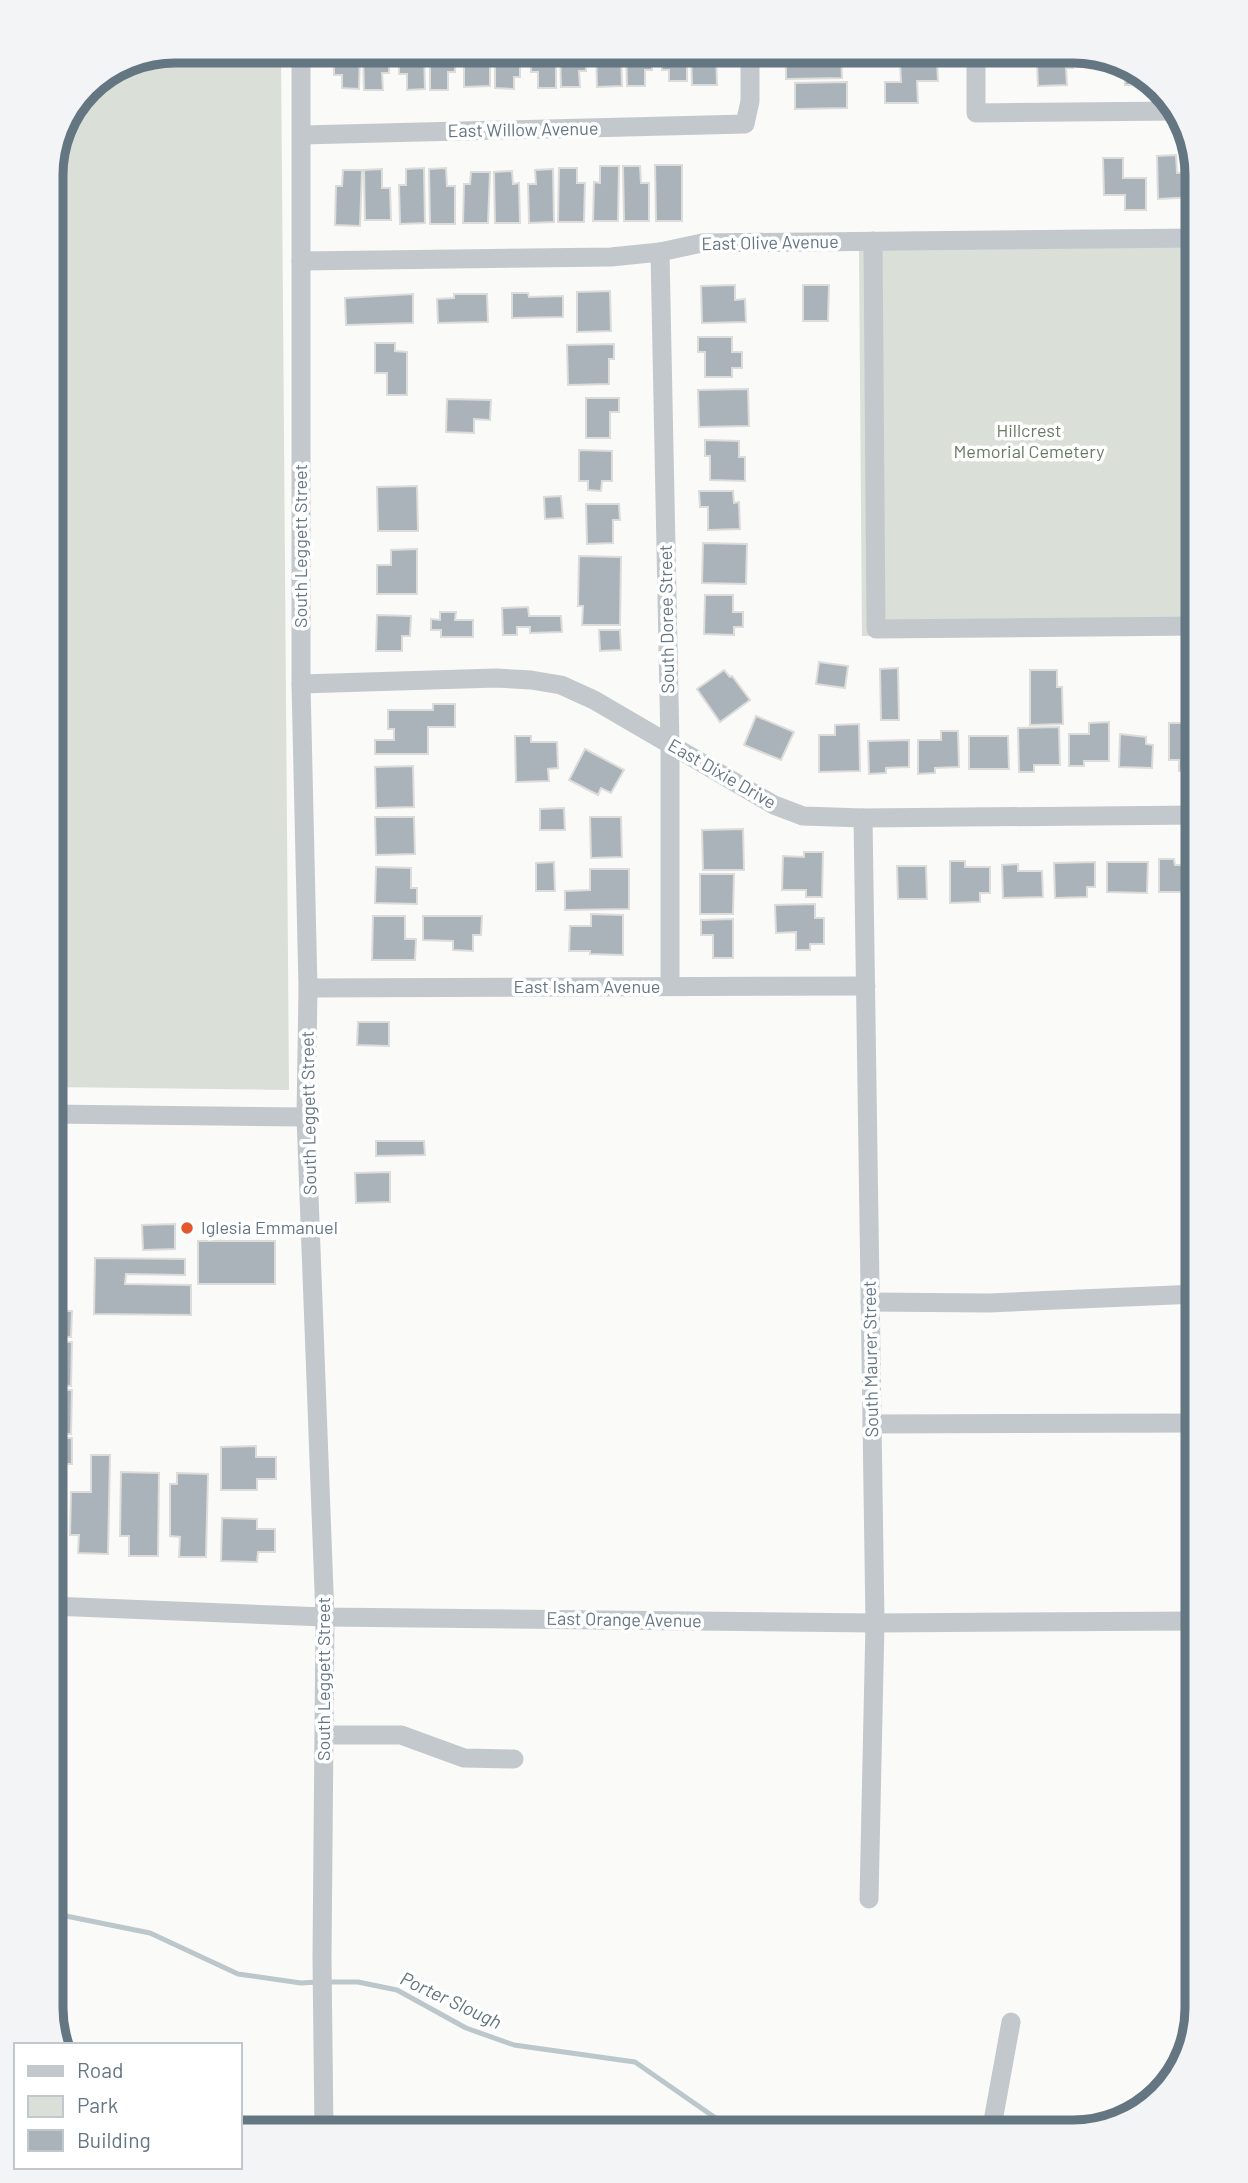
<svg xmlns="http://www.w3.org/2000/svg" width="1248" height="2183" font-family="Barlow,sans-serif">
<rect width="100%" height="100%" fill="#fafaf8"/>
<g fill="#dadfd7">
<polygon points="175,51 281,51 289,1090 51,1087 51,167 87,87 128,60"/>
<polygon points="1197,246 1197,632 862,636 859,250"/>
</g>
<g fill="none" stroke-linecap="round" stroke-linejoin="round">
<g stroke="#bbc7cb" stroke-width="5">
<polyline points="51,1913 150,1933 238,1974 301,1983 318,1982"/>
<polyline points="328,1982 358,1982 397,1990 466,2028 514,2045 635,2062 730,2128 743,2132"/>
</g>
</g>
<g fill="#aab3b9" stroke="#dcdcda" stroke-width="2">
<polygon points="334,51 360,51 359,89 342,88 342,75 334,75"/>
<polygon points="363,51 389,51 389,73 382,73 383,90 364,90"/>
<polygon points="399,51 424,51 425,89 407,90 407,74 399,74"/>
<polygon points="430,51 455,51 455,72 448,72 448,90 430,90"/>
<polygon points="464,51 490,51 490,86 464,87"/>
<polygon points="495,51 520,51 520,77 514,77 514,89 495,88"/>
<polygon points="530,51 556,51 556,88 538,88 538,72 531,72"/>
<polygon points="560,51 586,51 586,71 579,71 580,87 561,87"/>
<polygon points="596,51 621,51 622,86 597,87"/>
<polygon points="626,51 652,51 652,70 645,70 645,86 627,86"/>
<polygon points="662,51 687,51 687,81 669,81 669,70 662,70"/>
<polygon points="691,51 716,51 717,85 692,85"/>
<rect x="916" y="51" width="21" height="4"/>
<polygon points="1020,51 1073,51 1073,68 1066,68 1067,85 1038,86 1037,62 1020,63"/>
<polygon points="802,53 841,53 842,78 786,79 786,60 802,60"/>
<polygon points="937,61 938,81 917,81 918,103 885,103 885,82 901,82 900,62"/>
<polygon points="1117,63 1142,72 1154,85 1125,85 1124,70 1117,70"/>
<polygon points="847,82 847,108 795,109 795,83"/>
<polygon points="1176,155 1177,173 1196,172 1196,197 1158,199 1157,156"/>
<polygon points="1103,158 1123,158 1123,178 1146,178 1146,210 1125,210 1125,195 1104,195"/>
<polygon points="655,165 682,165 682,221 656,221"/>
<polygon points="600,166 619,166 618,221 593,221 594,182 600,183"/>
<polygon points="623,166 640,166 641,183 649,183 649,221 624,221"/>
<polygon points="424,168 425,223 400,224 399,185 406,185 406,169"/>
<polygon points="446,168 447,186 455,186 455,224 430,224 429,169"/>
<polygon points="559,168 577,168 577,183 585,183 584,222 558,222"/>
<polygon points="382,169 382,188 390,188 391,220 365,220 364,170"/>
<polygon points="553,169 554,222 529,223 528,184 536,184 535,170"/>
<polygon points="343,170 362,170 360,226 335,225 336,186 342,186"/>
<polygon points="512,171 513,184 519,183 520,223 495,223 494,172"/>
<polygon points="471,172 490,172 488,223 463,223 464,184 470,184"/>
<polygon points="735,285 735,300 745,299 746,322 702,323 701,286"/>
<polygon points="803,285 829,285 828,321 803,321"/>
<polygon points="610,291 611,331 577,332 577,292"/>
<polygon points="512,293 528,293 529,297 563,296 563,317 512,318"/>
<polygon points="413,294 413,323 346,325 345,298"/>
<polygon points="454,294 487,294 488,322 438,323 437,299 454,298"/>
<polygon points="698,337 732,337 732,352 742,352 742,368 732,368 732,377 705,377 705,352 698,352"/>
<polygon points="375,343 395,343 395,351 407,352 407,395 387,395 387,373 375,373"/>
<polygon points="614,344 614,359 609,359 609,384 568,385 567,345"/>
<polygon points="748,389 749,426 699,427 698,390"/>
<polygon points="586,398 619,398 619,412 610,412 610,438 586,438"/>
<polygon points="447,399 491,400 490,420 474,419 474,433 446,432"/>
<polygon points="705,440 739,441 739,457 745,457 745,481 710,480 710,456 705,456"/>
<polygon points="579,450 612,451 612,481 602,481 601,491 588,490 588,481 579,481"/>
<polygon points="417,486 418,531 378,531 377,487"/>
<polygon points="699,491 733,491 734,503 739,502 740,529 708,530 708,507 700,507"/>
<polygon points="561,496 563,518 545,519 544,497"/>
<polygon points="586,504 619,504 620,520 613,520 613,543 587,544"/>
<polygon points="703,543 747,544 746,584 702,583"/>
<polygon points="417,549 417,594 377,594 377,565 391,565 391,550"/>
<polygon points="579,556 621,557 620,625 582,625 583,606 578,606"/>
<polygon points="705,595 733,595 733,612 743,612 743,627 734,627 734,635 704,634"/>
<polygon points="528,607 529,616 561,616 562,632 530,633 530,627 517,627 517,635 503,635 502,608"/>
<polygon points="440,612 456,612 455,620 473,620 473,637 441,637 441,630 431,630 431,619 440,620"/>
<polygon points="377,615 411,616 410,636 402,636 402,651 376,651"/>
<polygon points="599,630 620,630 621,650 600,651"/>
<polygon points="819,662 848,666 845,688 816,684"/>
<polygon points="898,668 899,720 881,720 880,669"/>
<polygon points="724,670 730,677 732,676 750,700 720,722 697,689"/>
<polygon points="1030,670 1057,670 1057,687 1062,687 1063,724 1030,725"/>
<polygon points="433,704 455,704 455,727 428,727 428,754 375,754 375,740 394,740 394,729 388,729 388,710 433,710"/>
<polygon points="1185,709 1197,709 1197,771 1179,771 1179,760 1169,760 1169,723 1185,723"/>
<polygon points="756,716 794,732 781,760 744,745"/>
<polygon points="1109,722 1109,761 1084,761 1084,766 1069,766 1069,734 1089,734 1089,723"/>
<polygon points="859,724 860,771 819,772 819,735 835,735 835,725"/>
<polygon points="1059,727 1060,765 1034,765 1034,772 1019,772 1018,728"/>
<polygon points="941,731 958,731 959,767 935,768 935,773 918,774 918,740 941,740"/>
<polygon points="1120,734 1146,737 1146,744 1153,745 1152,768 1119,767"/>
<polygon points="515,736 531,736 531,742 557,742 558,768 548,769 549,781 516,782"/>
<polygon points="969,736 1008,736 1009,769 969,769"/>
<polygon points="909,740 909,767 886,768 886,773 869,774 868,741"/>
<polygon points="585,749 624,770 611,793 601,788 598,795 569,780"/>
<polygon points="413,766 414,807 376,808 375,767"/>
<polygon points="564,808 565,830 540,830 540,809"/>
<polygon points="375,817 414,817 415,854 376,855"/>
<polygon points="590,817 621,817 622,857 591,858"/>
<polygon points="743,829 744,870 703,870 702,830"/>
<polygon points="804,852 823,852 822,897 806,897 806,890 782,890 783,856 804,857"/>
<polygon points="1159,859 1174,859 1175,865 1197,865 1197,899 1186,899 1186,892 1159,892"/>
<polygon points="950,861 965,861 965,867 990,867 990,893 980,893 980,902 950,903"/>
<polygon points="554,862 555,891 536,891 536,863"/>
<polygon points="1095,862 1095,887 1087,887 1087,897 1055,898 1054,863"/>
<polygon points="1107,862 1148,862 1147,893 1107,892"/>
<polygon points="1018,864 1018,871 1042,871 1043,897 1003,898 1002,865"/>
<polygon points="897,866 926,866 927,899 898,899"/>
<polygon points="376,867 411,868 411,888 417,888 417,904 375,903"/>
<polygon points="590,869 629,869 629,909 565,910 565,891 590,890"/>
<polygon points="700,874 734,874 733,914 700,914"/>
<polygon points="815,904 815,918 824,918 824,944 810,944 810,950 796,950 796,932 776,933 775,905"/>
<polygon points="591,914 623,915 623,955 590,954 590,951 569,951 570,926 591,926"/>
<polygon points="373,916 405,916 405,939 416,939 415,960 372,960"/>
<polygon points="423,916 482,916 481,935 473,935 473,951 453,950 453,941 423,940"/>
<polygon points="733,919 733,958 713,958 713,935 701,935 701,920"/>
<polygon points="358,1022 389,1022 389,1046 357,1045"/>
<polygon points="376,1141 424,1141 425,1155 376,1156"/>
<polygon points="390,1172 390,1202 356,1203 355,1173"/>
<polygon points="175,1224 175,1249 143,1250 142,1225"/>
<rect x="198" y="1241" width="77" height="43"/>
<polygon points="95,1258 185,1259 185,1275 126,1274 125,1284 191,1285 191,1315 94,1314"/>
<polygon points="51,1311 72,1311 71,1337 51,1336"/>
<polygon points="51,1342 72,1342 71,1386 51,1385"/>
<polygon points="51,1390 72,1390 71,1434 51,1434"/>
<rect x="51" y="1438" width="21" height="26"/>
<polygon points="256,1446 256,1457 276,1457 276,1479 257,1479 257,1490 221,1490 221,1447"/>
<polygon points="91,1455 110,1455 108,1554 78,1553 79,1535 70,1535 71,1492 91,1492"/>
<polygon points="121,1472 159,1473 158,1556 129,1556 129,1536 120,1536"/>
<polygon points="177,1473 208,1474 206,1557 179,1557 180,1537 170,1536 170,1484 177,1484"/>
<polygon points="51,1504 53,1504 52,1540 51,1540"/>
<polygon points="222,1518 257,1519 257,1529 275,1529 275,1552 258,1552 257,1562 221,1561"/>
</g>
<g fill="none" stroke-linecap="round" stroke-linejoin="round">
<g stroke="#c3c8cc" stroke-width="19">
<polyline points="301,51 301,684 308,988 306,1117 325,1617 322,1958 324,2132"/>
<polyline points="976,51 976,113 1176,111"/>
<polyline points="302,135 745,124 750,101 750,51"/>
<polyline points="873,241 876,629 1197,626"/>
<polyline points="660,252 670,745 670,986"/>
<polyline points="301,261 611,257 660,252 702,243 1197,238"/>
<polyline points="301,684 496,678 531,680 561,685 594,700 774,805 803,816 863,818 1197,815"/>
<polyline points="863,818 875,1623 869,1899"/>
<polyline points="308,988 866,986"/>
<polyline points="51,1114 306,1117"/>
<polyline points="870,1302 989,1303 1197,1294"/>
<polyline points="872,1424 1197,1423"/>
<polyline points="51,1606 325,1617 875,1623 1197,1621"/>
<polyline points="325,1735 401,1735 464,1758 514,1759"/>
<polyline points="240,2126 282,2132"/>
<polyline points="991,2132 1011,2022"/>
</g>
</g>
<circle fill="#e4572e" stroke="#fff" stroke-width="2.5" cx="187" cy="1228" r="7"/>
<g text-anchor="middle" stroke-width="7" stroke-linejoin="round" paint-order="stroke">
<g font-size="18" fill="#657683" stroke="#fff">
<text transform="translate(523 130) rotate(-1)" y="6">East Willow Avenue</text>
<text transform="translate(770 243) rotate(-1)" y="6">East Olive Avenue</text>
<text transform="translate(301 546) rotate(-90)" y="6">South Leggett Street</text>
<text transform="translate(667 619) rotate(-91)" y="6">South Doree Street</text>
<text transform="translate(722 774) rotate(30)" y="6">East Dixie Drive</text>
<text x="587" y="993">East Isham Avenue</text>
<text transform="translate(309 1113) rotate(-91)" y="6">South Leggett Street</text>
<text transform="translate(871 1359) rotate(-91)" y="6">South Maurer Street</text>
<text transform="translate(624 1620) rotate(1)" y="6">East Orange Avenue</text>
<text transform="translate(324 1679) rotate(-90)" y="6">South Leggett Street</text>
</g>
<g font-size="18" fill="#687a64" stroke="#fff">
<text x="1029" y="437">Hillcrest<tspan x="1029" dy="21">Memorial Cemetery</tspan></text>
</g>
<g font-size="18" fill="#657683" stroke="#fff" text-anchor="start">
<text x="201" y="1234">Iglesia Emmanuel</text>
</g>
<g font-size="19" font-style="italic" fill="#60757c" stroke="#fff">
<text transform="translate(451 2000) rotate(25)" y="7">Porter Slough</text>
</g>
</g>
<path d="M0 0H1248V2183H0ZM175 63H1073A112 112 0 0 1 1185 175V2008A112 112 0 0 1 1073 2120H175A112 112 0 0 1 63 2008V175A112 112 0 0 1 175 63Z" fill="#f3f4f5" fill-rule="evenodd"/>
<path fill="none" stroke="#657683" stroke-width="9" d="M175 63H1073A112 112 0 0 1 1185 175V2008A112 112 0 0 1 1073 2120H175A112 112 0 0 1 63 2008V175A112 112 0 0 1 175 63Z"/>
<rect x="14" y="2043" width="228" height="126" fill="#ffffff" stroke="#c1c8cd" stroke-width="2"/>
<rect x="28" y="2066" width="35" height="10" fill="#c3c8cc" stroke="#c1c8cd" stroke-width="2"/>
<text x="77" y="2078" font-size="21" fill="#657683">Road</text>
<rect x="28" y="2096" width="35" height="21" fill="#dadfd7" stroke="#c1c8cd" stroke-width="2"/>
<text x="77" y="2113" font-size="21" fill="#657683">Park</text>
<rect x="28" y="2130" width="35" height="21" fill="#aab3b9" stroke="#c1c8cd" stroke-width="2"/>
<text x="77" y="2148" font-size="21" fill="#657683">Building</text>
</svg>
